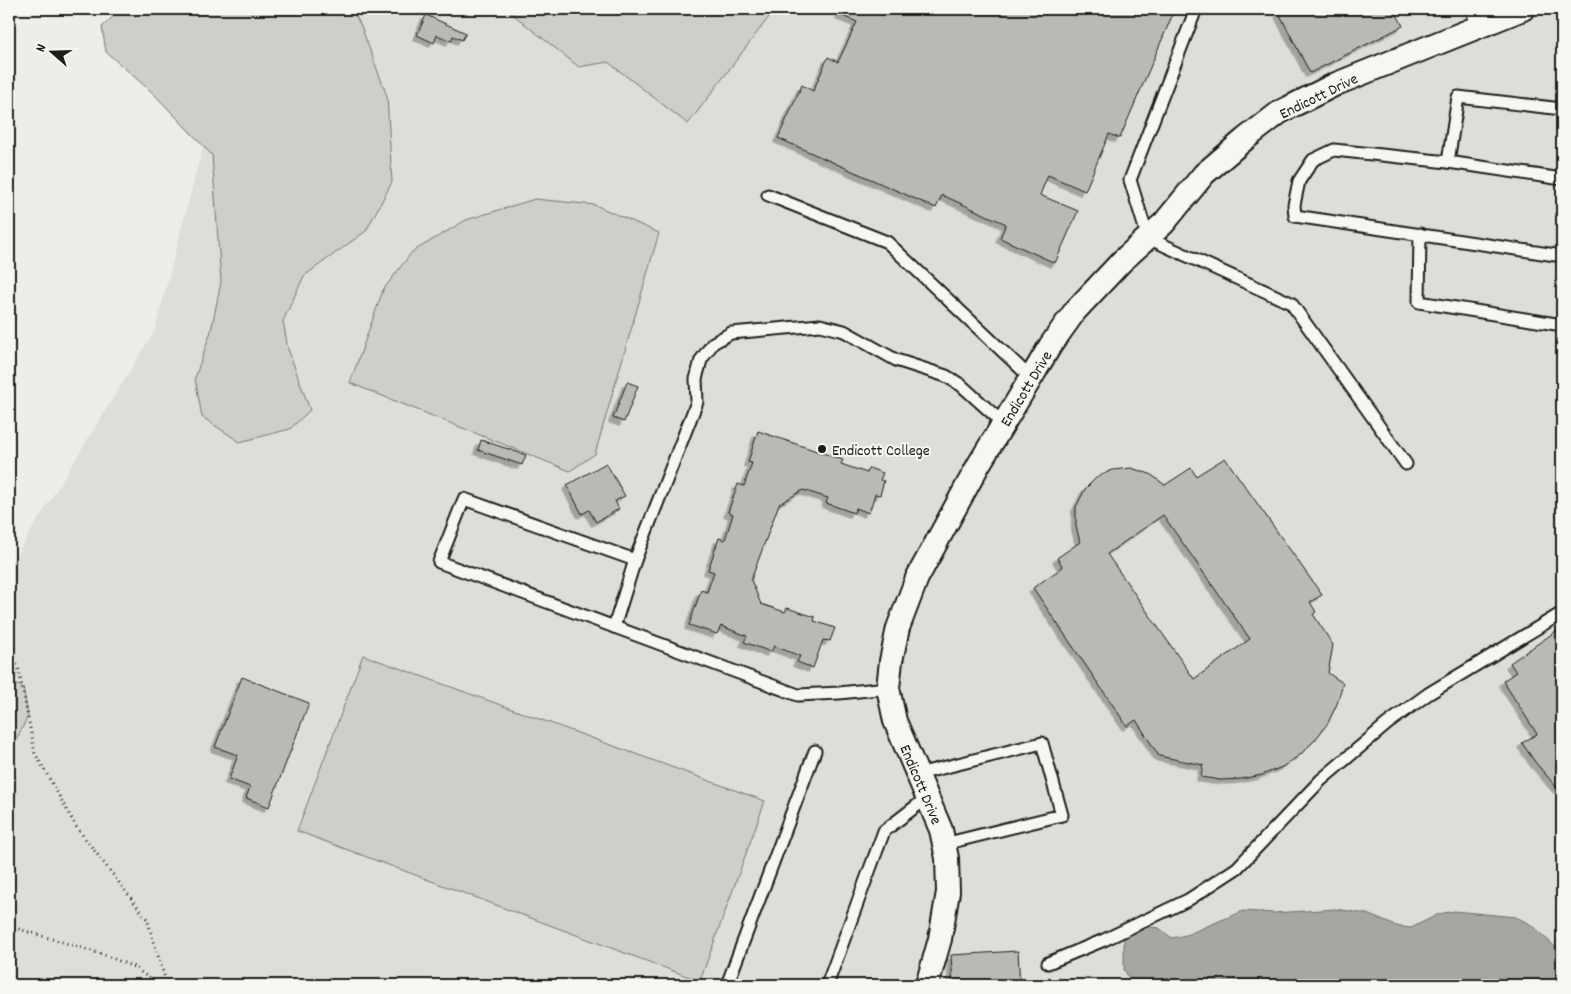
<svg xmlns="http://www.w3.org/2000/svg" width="1571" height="994" font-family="Dekko,sans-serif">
<defs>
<filter id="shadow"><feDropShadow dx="-4.5" dy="4.5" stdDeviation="0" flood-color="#0004"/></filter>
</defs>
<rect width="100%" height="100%" fill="#edede9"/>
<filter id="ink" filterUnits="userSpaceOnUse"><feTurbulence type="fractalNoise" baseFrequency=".02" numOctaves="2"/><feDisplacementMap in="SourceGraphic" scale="10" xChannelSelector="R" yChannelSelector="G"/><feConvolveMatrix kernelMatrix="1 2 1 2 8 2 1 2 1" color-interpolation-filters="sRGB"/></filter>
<g filter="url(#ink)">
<polygon fill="#ddddda" points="239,9 1562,9 1562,985 9,985 9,567 155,330"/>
<g fill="#cececb" stroke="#757574">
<polygon points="121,9 352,9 361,26 387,96 392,182 366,231 304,276 283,321 288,349 310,410 290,429 240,442 202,417 195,378 211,331 221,282 212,155 154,94 106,52 102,27"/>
<polygon points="506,9 775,9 688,124 608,62 579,67"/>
<polygon points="535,199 595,205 659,233 595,454 570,471 350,383 383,290 412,252 466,220"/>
<polygon points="363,655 765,801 700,981 297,831"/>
<polygon points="9,682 23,687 28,716 9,755"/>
</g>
<polygon fill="#a6a6a3" stroke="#6f6f6d" points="1336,909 1367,914 1396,926 1411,928 1439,914 1454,911 1516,917 1530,924 1562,953 1562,985 1132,985 1124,969 1124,938 1144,926 1159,928 1172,938 1186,935 1243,911 1274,913"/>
<g fill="#b9b9b6" stroke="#1c1c1c" fill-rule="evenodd" filter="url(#shadow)">
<polygon points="842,9 1175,9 1120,138 1109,134 1085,191 1048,175 1040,195 1078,211 1055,263 1000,238 1006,224 942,195 936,208 778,138 802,85 813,91 828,57 838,62 857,22 840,15"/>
<polygon points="1287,9 1394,9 1403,26 1310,73 1279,13"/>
<polygon points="426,15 466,33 462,40 453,36 451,41 437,35 434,43 417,35"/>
<polygon points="627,382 638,386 624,422 613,418"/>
<polygon points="758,431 843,460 841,464 867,473 869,468 883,473 880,480 884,481 880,495 875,494 869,513 856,508 854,513 826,503 828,498 803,490 779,504 751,580 761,604 785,612 787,608 815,617 814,621 835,628 830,641 823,640 813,668 797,662 800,656 774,646 771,652 744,642 747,636 721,626 717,634 689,625 701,590 707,592 714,572 708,570 719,538 725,540 733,514 728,512 738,484 744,486 752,463 748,462"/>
<polygon points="481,440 526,455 522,465 478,450"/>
<path d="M1225 458 1322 595 1310 602 1316 612 1313 614 1333 645 1328 673 1343 683 1337 704 1328 723 1315 740 1300 755 1282 767 1262 775 1241 779 1220 780 1201 777 1203 765 1159 756 1136 720 1127 726 1033 588 1063 567 1057 558 1080 542 1076 526V507L1085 489 1097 477 1112 470 1131 468 1150 474 1165 485 1191 468 1196 476ZM1163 515 1250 639 1194 679 1107 554Z"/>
<polygon points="606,463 625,496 615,501 619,509 596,522 589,510 582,514 567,485"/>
<polygon points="1562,627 1562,786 1558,789 1535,762 1522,743 1537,734 1503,681 1516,672 1510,663"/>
<polygon points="242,677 309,703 269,807 246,798 250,787 229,779 238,755 215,747"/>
<polygon points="1018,951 1020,985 953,985 951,955"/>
<polygon points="1094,983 1094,985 1063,985"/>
</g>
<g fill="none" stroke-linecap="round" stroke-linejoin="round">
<defs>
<g id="lane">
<polyline points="1196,9 1130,180 1148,238 1291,303 1406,464"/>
<polyline points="1472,9 1477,27"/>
<polyline points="1448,162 1458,97 1562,109"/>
<polyline points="1562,179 1448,162 1334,150 1313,160 1299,181 1294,205 1295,216 1562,256"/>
<polyline points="768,195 887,242 1031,378"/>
<polyline points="1420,234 1419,302 1562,325"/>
<polyline points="635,560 464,499 439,562 798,695 839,693 888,688"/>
<polyline points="614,627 635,560 697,402 696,379 701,360 713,343 731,333 820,325 844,331 896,360 946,376 961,385 1003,423"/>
<polyline points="918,774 1042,743 1062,815 944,844"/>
<polyline points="1048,963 1104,940 1188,900 1237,868 1321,780 1387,724 1428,694 1562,613"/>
<polyline points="727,985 815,751"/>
<polyline points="827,985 884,831 928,797"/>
</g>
<polyline id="street" points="927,985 940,939 948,892 947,858 941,830 895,721 888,688 891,661 898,628 917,578 979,464 1031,378 1050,346 1075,311 1122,261 1164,223 1204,174 1245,139 1280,112 1336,84 1523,9"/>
</defs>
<use href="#lane" stroke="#1c1c1c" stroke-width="15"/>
<use href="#street" stroke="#1c1c1c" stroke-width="26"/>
<g stroke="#1c1c1c" stroke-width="3" stroke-dasharray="1 4" stroke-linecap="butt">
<polyline points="9,658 18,666 35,753 77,828 147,919 167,985"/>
<polyline points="9,926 102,954 134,967 158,985"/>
</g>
<use href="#lane" stroke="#f6f6f2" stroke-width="11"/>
<use href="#street" stroke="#f6f6f2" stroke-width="22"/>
</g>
</g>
<circle fill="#1c1c1c" stroke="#f6f6f2" stroke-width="2" cx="822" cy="449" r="5"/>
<g text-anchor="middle" stroke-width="4" stroke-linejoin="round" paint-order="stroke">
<g font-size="16" fill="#1c1c1c" stroke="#f6f6f2">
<text transform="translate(1318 95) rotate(-26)" y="6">Endicott Drive</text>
<text transform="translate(1025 388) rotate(-59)" y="6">Endicott Drive</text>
<text transform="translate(922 784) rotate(67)" y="6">Endicott Drive</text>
</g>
<g font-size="16" fill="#1c1c1c" stroke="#f6f6f2" text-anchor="start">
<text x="832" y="455">Endicott College</text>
</g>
</g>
<rect width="1571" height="994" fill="none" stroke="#f6f6f2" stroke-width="30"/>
<rect x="15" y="15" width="1541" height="964" fill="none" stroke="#1c1c1c" stroke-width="2" filter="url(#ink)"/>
<g transform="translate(52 52) rotate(290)" stroke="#f6f6f2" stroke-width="4" paint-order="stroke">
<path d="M0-4L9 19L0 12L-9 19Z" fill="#1c1c1c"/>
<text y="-8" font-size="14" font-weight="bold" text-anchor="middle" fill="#1c1c1c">N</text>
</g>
</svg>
